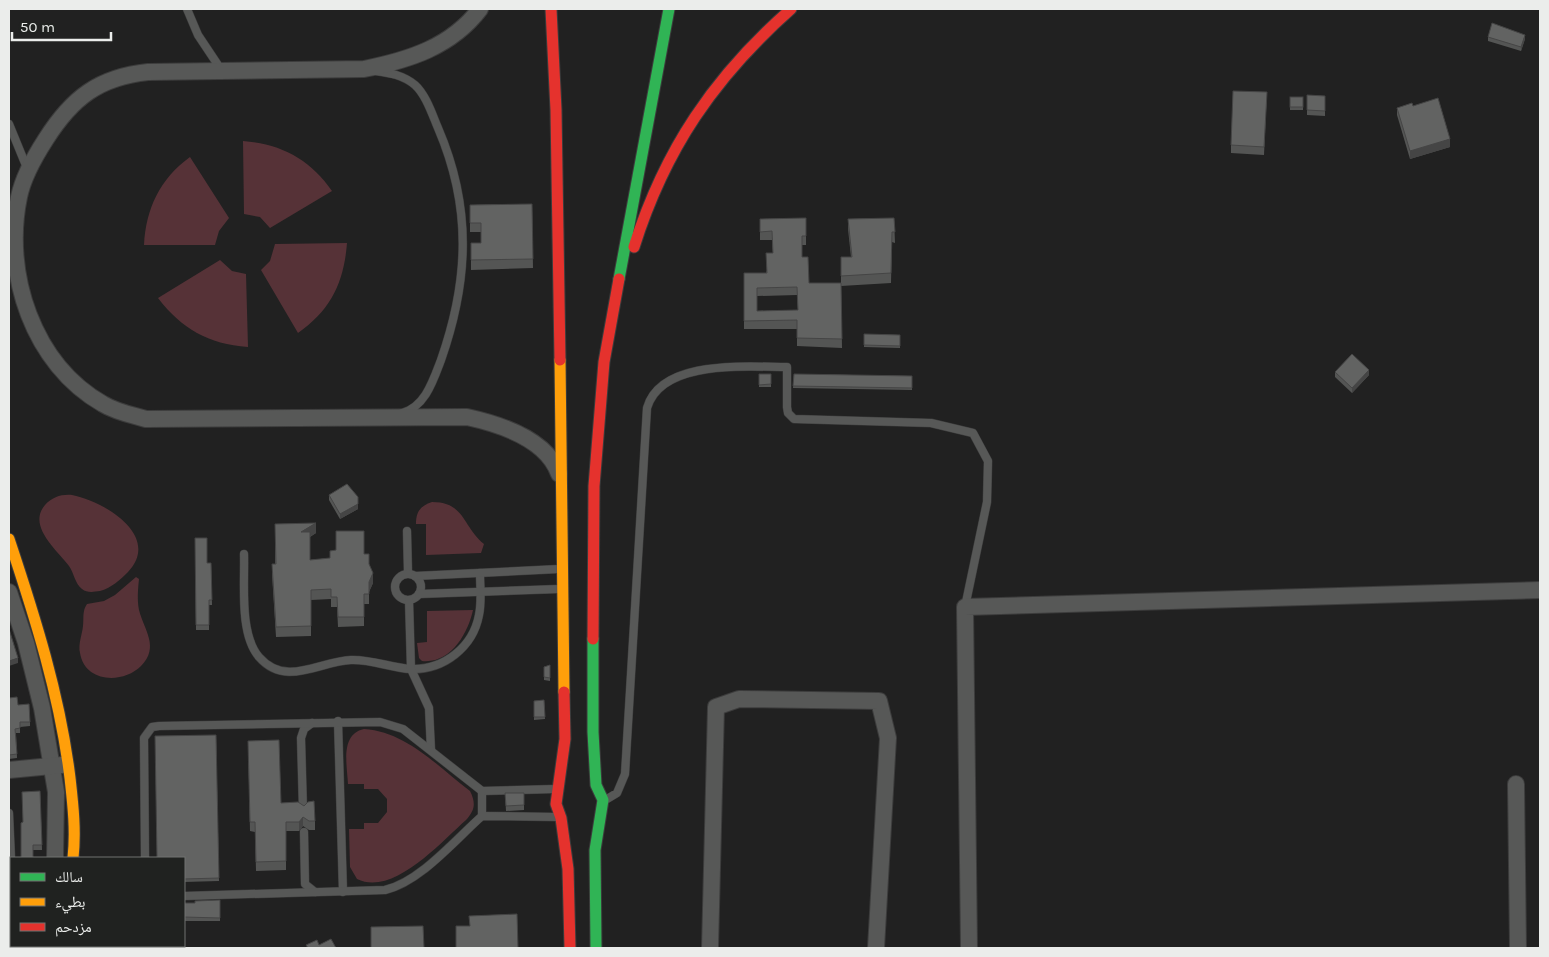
<svg xmlns="http://www.w3.org/2000/svg" width="1549" height="957" font-family="Karla,'Noto Naskh Arabic',sans-serif">
<rect width="100%" height="100%" fill="#212121"/>
<g fill="#563237">
<path d="M243 141C281 144 310 159 332 191L270 228 260 217 244 214Z"/>
<path d="M190 157 229 218 219 231 215 245H144C146 208 160 179 190 157Z"/>
<path d="M347 243C344 282 331 310 298 333L261 270 270 261 275 244Z"/>
<path d="M220 260 232 271 246 274 248 347C208 344 182 329 158 298Z"/>
<path d="M72 495C104 501 162 536 128 572 120 580 111 588 100 591 93 592 87 593 82 589 75 584 74 573 69 566 57 550 27 526 45 505 52 497 62 494 72 495Z"/>
<path d="M432 502C465 502 462 526 484 544L481 553 426 555V524H416C416 512 420 506 432 502Z"/>
<path d="M136 577 139 579C138 589 137 599 139 610 144 630 160 647 141 666 123 684 85 683 80 653 78 644 82 635 83 626 84 618 82 611 87 604L104 601 115 595Z"/>
<path d="M473 610C468 633 451 664 422 661L419 658 417 643 427 642V611Z"/>
<path d="M364 729C407 732 437 766 470 791 476 803 475 810 466 820 441 842 393 897 357 879L350 867 349 829H364V823H378L387 812V799L378 789H364V784H348C347 765 340 734 364 729Z"/>
</g>
<g fill="none" stroke-linecap="round" stroke-linejoin="round">
<defs>
<g id="lane">
<polyline points="187,9 198,35 222,71"/>
<path d="M376 71C390 73 403 75 415 85 426 95 432 114 438 128 472 207 469 280 441 360 433 381 425 407 402 413"/>
<polyline points="9,124 27,168"/>
<polyline points="407,531 408,573"/>
<path d="M244 554C245 583 239 634 259 657 286 688 320 661 351 660 371 659 391 668 411 669 444 670 473 647 479 615 482 601 480 587 480 573"/>
<circle cx="408" cy="587" r="13"/>
<polyline points="415,576 559,569"/>
<polyline points="419,594 559,589"/>
<polyline points="409,600 411,669 429,708 431,750"/>
<polyline points="338,721 343,892"/>
<polyline points="482,791 482,816"/>
<path d="M607 799 617 793 625 774 647 408C661 359 747 367 787 367V407L788 413 794 419 931 423 973 433 988 461 987 502 965 607"/>
<polyline points="303,810 301,738 304,729 312,723"/>
<polyline points="9,813 11,858 9,865"/>
<polyline points="304,832 305,884 315,892"/>
<polyline points="145,858 144,738 152,727 159,726 380,722 403,729 482,791 555,789"/>
<path d="M184 896 385 890C420 882 455 840 482 816L557 817"/>
</g>
<g id="street">
<path d="M480 9C451 47 409 60 364 69L148 72C99 77 72 98 46 139 35 156 23 177 19 197 3 274 33 364 103 404 116 412 132 415 146 419L467 417C499 424 547 439 559 474"/>
<polyline points="9,592 26,643 42,708 56,792 55,858"/>
<polyline points="9,770 62,765"/>
<polyline points="1516,784 1518,948"/>
<polyline points="19,948 21,946"/>
<polyline points="710,948 716,707 739,699 879,701 888,738 876,948"/>
<polyline points="969,948 965,607 1540,590"/>
</g>
<g id="fast">
<polyline points="619,279 669,9"/>
<polyline points="593,639 593,732 596,785 603,800 595,850 596,948"/>
</g>
<g id="slow">
<polyline points="560,360 564,692"/>
<path d="M9 539C35 617 60 696 70 778 73 805 76 831 73 858"/>
<polyline points="40,948 42,946"/>
</g>
<g id="jam">
<polyline points="551,9 556,110 560,360"/>
<path d="M634 247C665 149 714 77 791 9"/>
<polyline points="593,639 594,486 604,362 619,279"/>
<polyline points="564,692 565,739 556,804 561,818 568,869 570,948"/>
</g>
</defs>
<use href="#lane" stroke="#3c3c3c" stroke-width="9"/>
<use href="#street" stroke="#3c3c3c" stroke-width="18"/>
<use href="#fast" stroke="#3c3c3c" stroke-width="13"/>
<use href="#slow" stroke="#3c3c3c" stroke-width="13"/>
<use href="#jam" stroke="#3c3c3c" stroke-width="13"/>
<use href="#lane" stroke="#575857" stroke-width="8"/>
<use href="#street" stroke="#575857" stroke-width="16"/>
<use href="#fast" stroke="#30b455" stroke-width="11"/>
<use href="#slow" stroke="#ff9f0a" stroke-width="11"/>
<use href="#jam" stroke="#e5322d" stroke-width="11"/>
</g>
<g fill="#545554" fill-rule="evenodd">
<polygon points="1488,37 1525,39 1521,51 1488,41"/>
<polygon points="1267,92 1264,155 1231,153 1231,145"/>
<polygon points="1307,95 1325,96 1325,116 1307,115"/>
<rect x="1290" y="97" width="13" height="13"/>
<polygon points="1413,106 1450,147 1410,159 1397,115 1397,108"/>
<polygon points="532,204 533,268 471,270 471,243 481,243 481,232 470,232 470,205"/>
<path d="M806 218V245H802V257L809 283H841V257H851L848 229V219L894 218 895 243 892 242 891 283 841 286 842 348 797 346V329H744V273H766L773 253 772 240H760V219ZM797 295 798 310 757 311V296Z"/>
<polygon points="864,334 900,335 900,348 864,347"/>
<polygon points="1335,372 1369,375 1352,393 1335,377"/>
<rect x="759" y="374" width="12" height="13"/>
<polygon points="794,374 912,376 912,390 793,388"/>
<polygon points="329,495 358,509 340,519 329,500"/>
<polygon points="275,524 316,533 310,537 310,560 330,558 364,554 369,564 373,583 369,592 369,604 364,604 364,626 338,627 337,607 331,607 331,599 311,600 311,636 276,637 272,574 272,564 275,564"/>
<polygon points="195,538 207,563 211,563 212,605 209,605 209,630 196,630"/>
<polygon points="550,665 550,681 544,680 544,667"/>
<polygon points="9,698 18,705 30,722 30,726 20,727 20,733 16,733 17,758 9,759"/>
<polygon points="544,700 545,719 534,720 534,701"/>
<polygon points="216,735 219,881 184,882 184,858"/>
<polygon points="248,741 281,803 315,821 315,830 309,830 303,826 299,831 286,831 286,870 256,871 255,832 250,831"/>
<polygon points="40,791 42,850 33,850 23,822"/>
<polygon points="505,793 524,793 524,810 506,811"/>
<polygon points="11,888 11,922 9,922 9,889"/>
<polygon points="220,900 220,921 184,921 184,903 195,903"/>
</g>
<g fill="#454545">
<polygon points="1525,35 1525,39 1521,51 1521,47"/>
<polygon points="1450,139 1450,147 1410,159 1410,151"/>
<polygon points="1369,370 1369,375 1352,393 1352,388"/>
<polygon points="358,504 358,509 340,519 340,514"/>
<polygon points="316,523 316,533 301,542 301,532"/>
<polygon points="373,573 373,583 369,592 369,582"/>
<polygon points="18,658 18,663 9,666 9,661"/>
<polygon points="303,817 303,826 299,831 299,822"/>
</g>
<g fill="#626362" stroke="#454545" fill-rule="evenodd">
<polygon points="1492,23 1525,35 1521,47 1488,37"/>
<polygon points="1233,91 1267,92 1264,147 1231,145"/>
<polygon points="1307,95 1325,96 1325,111 1307,110"/>
<rect x="1290" y="97" width="13" height="10"/>
<polygon points="1438,98 1450,139 1410,151 1397,108 1412,103 1413,106"/>
<polygon points="532,204 533,259 471,260 471,243 481,243 481,223 470,223 470,205"/>
<path d="M806 218V236H802V257H808L809 283H841L842 339 797 338V320L744 321V273H767L766 253H773L772 231 760 232V219ZM797 287 798 310 757 311V288Z"/>
<polygon points="894,218 895,232 892,232 891,273 841,276 841,257 852,257 848,219"/>
<polygon points="864,334 900,335 900,346 864,345"/>
<polygon points="1352,354 1369,370 1352,388 1335,372"/>
<polygon points="759,374 771,374 771,384 759,385"/>
<polygon points="794,374 912,376 912,388 793,386"/>
<polygon points="347,484 358,497 358,504 340,514 329,495"/>
<polygon points="316,523 301,532 310,532 310,560 330,558 330,551 336,550 336,531 364,531 364,554 369,554 369,564 373,573 369,582 369,594 364,594 364,617 338,617 337,597 331,597 331,589 311,590 311,626 276,627 272,564 276,564 275,524"/>
<polygon points="195,538 207,538 207,563 211,563 212,600 209,600 209,625 196,625"/>
<polygon points="9,629 18,658 9,661"/>
<polygon points="550,665 550,678 544,677 544,667"/>
<polygon points="17,697 18,705 29,704 30,722 20,722 20,728 15,729 17,754 9,755 9,698"/>
<polygon points="544,700 545,717 534,717 534,701"/>
<polygon points="216,735 219,878 184,879 184,858 157,858 155,736"/>
<polygon points="279,740 281,803 298,802 304,806 308,802 314,801 315,821 309,821 303,817 299,822 286,822 286,861 256,862 255,822 250,822 248,741"/>
<polygon points="40,791 42,845 33,845 33,858 21,858 21,823 23,822 22,792"/>
<polygon points="505,793 524,793 524,805 506,806"/>
<polygon points="11,888 11,917 9,917 9,889"/>
<polygon points="220,900 220,918 184,917 184,903 195,903 195,901"/>
<polygon points="517,914 518,948 456,948 456,926 470,926 469,916"/>
<polygon points="423,926 424,948 371,948 371,927"/>
<polygon points="331,939 336,948 308,948 306,945 317,940 319,945"/>
</g>
<rect width="1549" height="957" fill="none" stroke="#ebedeb" stroke-width="20"/>
<rect x="10" y="857" width="175" height="90" fill="#202220" stroke="#717371"/>
<rect x="20" y="873" width="25" height="8" fill="#30b455" stroke="#717371"/>
<text x="55" y="882" font-size="15" fill="#ebedeb">سالك</text>
<rect x="20" y="898" width="25" height="8" fill="#ff9f0a" stroke="#717371"/>
<text x="55" y="907" font-size="15" fill="#ebedeb">بطيء</text>
<rect x="20" y="923" width="25" height="8" fill="#e5322d" stroke="#717371"/>
<text x="55" y="932" font-size="15" fill="#ebedeb">مزدحم</text>
<path d="M12 32v8h99v-8" fill="none" stroke="#ebedeb" stroke-width="2.5"/>
<text x="20" y="32" font-size="15" fill="#ebedeb" stroke="#202220" stroke-width="4" paint-order="stroke">50 m</text>
</svg>
